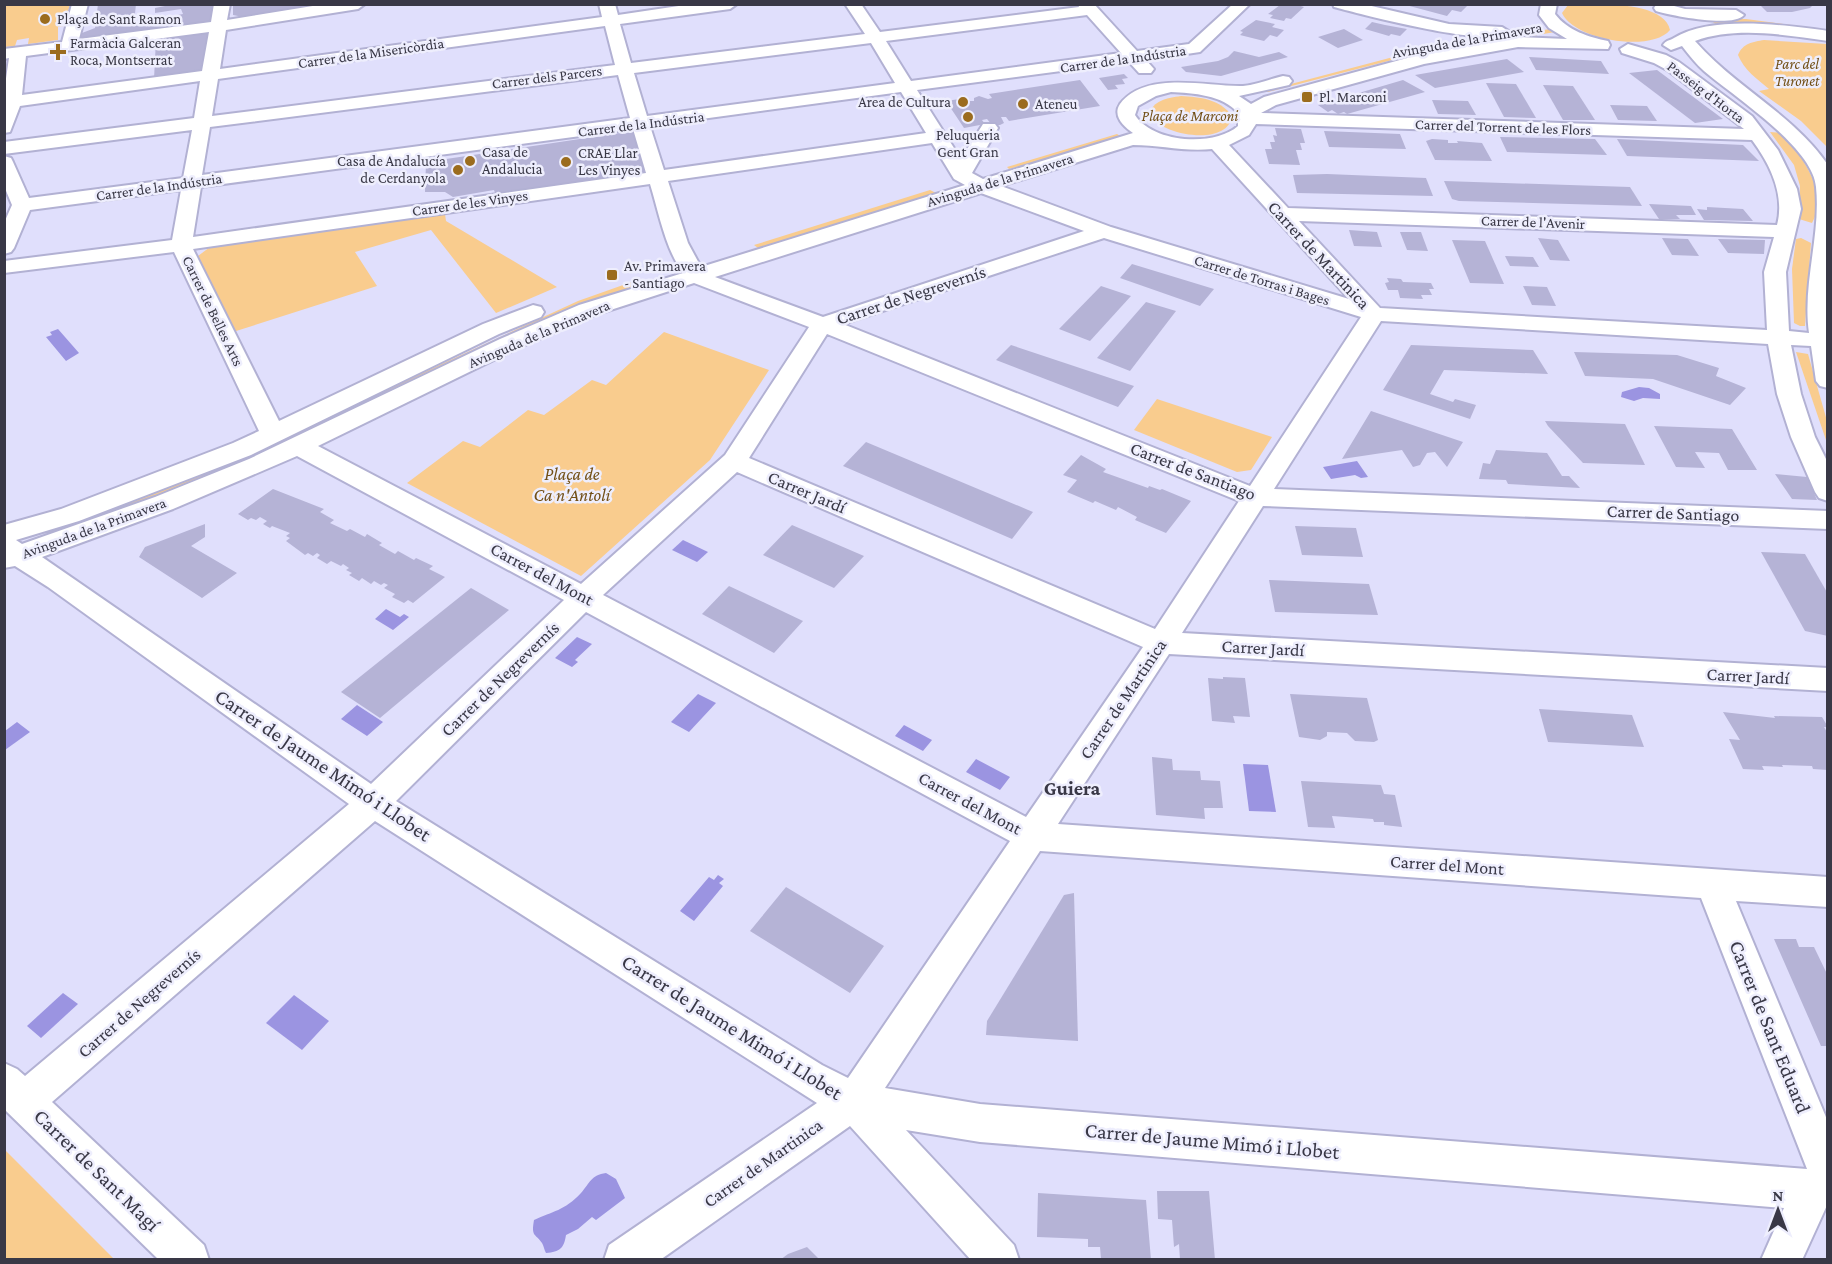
<svg xmlns="http://www.w3.org/2000/svg" width="1832" height="1264" font-family="'Crimson Pro',serif">
<rect width="100%" height="100%" fill="#e0dffc"/>
<g fill="#f9cc8e">
<polygon points="4,5 5,4 70,5 63,26 58,27 58,40 28,44 29,38 17,40 15,46 5,47"/>
<path d="M1568 5C1593 4 1664 0 1670 30 1651 53 1574 40 1562 13Z"/>
<polygon points="1709,19 1746,19 1827,30 1827,33 1722,29"/>
<polygon points="1550,29 1555,32 1396,59 1268,92 1264,91 1416,51"/>
<path d="M1764 40 1827 44V147L1801 121 1759 91 1769 89C1757 79 1744 70 1738 55 1743 43 1753 42 1764 40Z"/>
<path d="M1181 96C1200 97 1220 99 1232 116 1228 147 1162 136 1149 115 1153 100 1167 98 1181 96Z"/>
<path d="M1770 132 1782 133C1801 156 1830 191 1812 223L1799 219 1800 186 1794 165Z"/>
<polygon points="1117,134 1122,137 1009,169 1007,167"/>
<polygon points="930,190 936,193 758,248 754,245"/>
<polygon points="445,214 446,221 557,287 496,313 431,230 355,252 377,286 233,332 198,256 210,247"/>
<polygon points="1801,238 1811,243 1805,326 1800,326 1794,323 1792,269 1796,239"/>
<path d="M640 279 646 284C537 315 435 370 334 419L331 415 578 301Z"/>
<polygon points="664,332 769,370 710,460 581,576 407,483 463,441 480,447 528,410 544,415 592,380 606,385"/>
<polygon points="1796,352 1808,354 1827,421 1827,443"/>
<polygon points="1157,399 1272,437 1251,470 1237,472 1134,430"/>
<polygon points="237,459 241,463 94,521 91,516"/>
<polygon points="5,1150 114,1259 5,1259"/>
</g>
<g fill="#9b94e1">
<polygon points="58,329 79,353 66,361 46,337 52,335 50,332"/>
<polygon points="1639,387 1649,388 1660,394 1660,399 1643,398 1634,401 1621,397 1622,392"/>
<polygon points="1357,461 1368,477 1361,478 1355,475 1331,479 1323,467"/>
<polygon points="683,540 708,552 697,562 672,550"/>
<polygon points="386,609 400,617 404,614 409,617 393,630 375,619"/>
<polygon points="577,637 592,644 575,660 578,662 572,667 555,658"/>
<polygon points="698,694 716,703 689,732 671,722"/>
<polygon points="357,705 383,722 367,736 341,719"/>
<polygon points="17,722 30,732 5,750 5,731"/>
<polygon points="904,725 932,740 923,751 895,736"/>
<polygon points="976,759 1010,777 1000,790 966,772"/>
<polygon points="1243,764 1268,765 1276,812 1249,811"/>
<polygon points="718,875 724,879 719,883 723,886 694,921 680,911 709,877 714,880"/>
<polygon points="63,993 78,1004 41,1038 27,1026"/>
<polygon points="294,995 329,1021 302,1050 266,1023"/>
<path d="M606 1173 616 1179 625 1198 596 1220 592 1217 578 1229 566 1235C564 1248 560 1252 546 1253 544 1250 544 1246 542 1243 535 1233 531 1237 534 1220 553 1211 564 1211 581 1193 590 1183 591 1175 606 1173Z"/>
</g>
<g fill="#b5b3d6">
<polygon points="98,4 136,4 134,23 183,14 181,9 155,13 155,8 175,4 212,4 212,10 211,21 202,24 87,38 81,37 82,33 95,28"/>
<polygon points="233,4 313,4 313,6 243,17 233,15"/>
<polygon points="1294,4 1304,7 1291,19 1286,18 1284,21 1270,18 1273,15 1268,14 1280,5"/>
<polygon points="1402,4 1465,4 1468,5 1461,12 1452,10 1447,16"/>
<polygon points="1759,4 1814,4 1810,8 1792,12 1767,12"/>
<polygon points="1256,20 1275,24 1272,27 1284,30 1277,37 1270,35 1264,41 1240,35 1243,32 1240,31"/>
<polygon points="1372,22 1385,25 1407,29 1400,36 1391,34 1389,36 1365,29"/>
<polygon points="1344,29 1363,40 1338,48 1318,37"/>
<polygon points="209,32 200,73 154,79 156,39"/>
<polygon points="1234,51 1259,57 1279,52 1288,57 1221,76 1186,72 1181,67 1218,61 1228,57"/>
<polygon points="1529,57 1601,61 1609,74 1536,70"/>
<polygon points="1507,59 1524,72 1435,88 1415,75"/>
<polygon points="1657,70 1723,119 1695,123 1629,73"/>
<polygon points="1124,74 1128,78 1122,79 1125,84 1115,85 1118,89 1108,90 1099,78"/>
<polygon points="1080,80 1100,106 1009,121 1006,117 1001,117 1004,123 1000,125 992,125 987,119 982,120 985,124 964,128 946,101 966,98 969,101 974,101 974,98 979,96 988,99 992,98 989,94"/>
<polygon points="1403,80 1425,92 1347,114 1344,112 1338,114 1332,110 1328,112 1318,105"/>
<polygon points="1486,83 1516,84 1536,118 1504,117"/>
<polygon points="1543,85 1573,86 1595,120 1563,120"/>
<polygon points="1432,100 1468,101 1476,115 1438,114"/>
<polygon points="1610,105 1647,106 1657,121 1618,120"/>
<polygon points="1275,128 1301,129 1305,143 1300,143 1302,150 1296,150 1300,165 1269,164 1265,149 1272,149 1270,142 1275,142 1273,135 1277,136"/>
<polygon points="633,131 647,172 495,193 494,190 453,197 445,192 425,192 426,162"/>
<polygon points="1324,131 1400,134 1406,149 1329,147"/>
<polygon points="1500,137 1595,139 1607,155 1507,152"/>
<polygon points="1432,139 1448,140 1448,143 1458,143 1457,141 1482,143 1492,161 1435,160 1426,141"/>
<polygon points="1617,139 1743,145 1759,161 1627,156"/>
<polygon points="1327,174 1426,178 1433,196 1297,193 1293,175"/>
<polygon points="1444,181 1630,187 1642,206 1459,201 1452,199"/>
<polygon points="1649,204 1691,206 1696,215 1676,215 1680,219 1659,219"/>
<polygon points="1707,207 1743,209 1753,221 1704,220 1697,209 1707,210"/>
<polygon points="1349,230 1377,232 1382,247 1354,246"/>
<polygon points="1400,232 1421,232 1428,251 1407,250"/>
<polygon points="1538,238 1558,240 1570,261 1550,260"/>
<polygon points="1662,238 1688,239 1699,256 1672,255"/>
<polygon points="1718,239 1765,240 1764,254 1728,253"/>
<polygon points="1452,240 1485,241 1504,284 1470,283"/>
<polygon points="1505,256 1533,257 1539,267 1510,266"/>
<polygon points="1132,264 1214,289 1200,306 1120,278"/>
<polygon points="1387,278 1401,279 1403,282 1431,283 1434,289 1429,289 1432,295 1421,295 1423,299 1400,298 1398,290 1388,290 1385,283 1389,282"/>
<polygon points="1101,286 1131,296 1090,341 1059,329"/>
<polygon points="1523,286 1547,287 1556,306 1532,305"/>
<polygon points="1146,302 1176,311 1130,371 1097,358"/>
<polygon points="1011,345 1134,386 1118,407 996,360"/>
<polygon points="1411,345 1533,350 1548,374 1444,370 1430,394 1453,402 1455,399 1476,405 1470,419 1383,390"/>
<polygon points="1574,352 1677,355 1719,368 1716,376 1746,388 1730,405 1653,379 1585,376"/>
<polygon points="1371,411 1463,442 1447,467 1435,452 1427,453 1420,465 1413,467 1402,450 1342,459"/>
<polygon points="1545,421 1625,424 1645,465 1583,463 1548,426"/>
<polygon points="1654,426 1732,429 1757,470 1728,470 1719,453 1695,452 1705,468 1676,467"/>
<polygon points="866,442 1033,512 1012,539 843,466"/>
<polygon points="1496,450 1547,453 1562,476 1569,476 1580,488 1508,484 1506,480 1479,479 1483,463 1490,464"/>
<polygon points="1081,455 1106,469 1103,472 1148,488 1149,486 1160,490 1162,489 1191,501 1166,533 1135,520 1137,517 1118,507 1116,510 1095,501 1093,503 1067,492 1077,480 1063,475"/>
<polygon points="1775,474 1807,477 1817,500 1792,499"/>
<polygon points="273,489 324,509 320,512 334,520 330,523 347,531 350,529 365,537 367,534 382,543 379,545 395,554 398,551 414,560 416,558 433,566 429,569 445,577 413,603 408,600 404,603 392,597 395,594 384,588 388,585 384,583 381,585 374,581 371,584 362,578 359,581 349,575 352,573 346,570 349,568 343,564 341,566 331,561 327,564 317,558 320,555 317,553 313,556 308,553 305,555 286,541 290,538 286,536 290,533 272,526 270,528 263,524 267,521 260,517 256,520 251,518 248,520 238,514"/>
<polygon points="205,524 205,537 191,546 237,573 202,598 139,557 145,547"/>
<polygon points="792,525 864,556 834,588 763,555"/>
<polygon points="1295,526 1356,528 1363,557 1302,555"/>
<polygon points="1761,552 1805,554 1828,594 1828,636 1805,631"/>
<polygon points="1269,580 1369,584 1378,615 1275,612"/>
<polygon points="729,586 803,621 774,653 702,614"/>
<polygon points="471,588 509,610 380,718 341,692"/>
<polygon points="1223,677 1245,678 1250,717 1233,716 1235,723 1212,721 1208,678 1223,679"/>
<polygon points="1290,694 1367,698 1378,740 1374,742 1355,741 1347,733 1327,732 1327,736 1320,740 1299,737"/>
<polygon points="1539,709 1632,715 1644,747 1548,742"/>
<polygon points="1723,712 1775,718 1774,716 1822,717 1828,727 1824,727 1828,734 1828,770 1813,769 1812,766 1782,765 1783,767 1762,766 1764,770 1743,769 1729,739 1740,740"/>
<polygon points="1152,757 1172,759 1173,770 1200,771 1201,780 1220,781 1223,808 1204,808 1205,819 1156,815"/>
<polygon points="1301,781 1381,785 1384,794 1395,795 1402,827 1384,825 1384,822 1374,822 1373,819 1332,816 1335,828 1308,827"/>
<polygon points="786,887 884,946 850,993 750,931"/>
<polygon points="1074,893 1078,1041 986,1035 987,1021 1064,895"/>
<polygon points="1774,939 1796,939 1799,947 1814,947 1828,976 1828,1046 1821,1046"/>
<polygon points="1157,1191 1209,1191 1215,1260 1180,1260 1179,1244 1174,1247 1172,1220 1158,1219"/>
<polygon points="1038,1193 1146,1200 1151,1260 1101,1259 1100,1247 1088,1247 1088,1239 1037,1237"/>
<polygon points="807,1247 820,1260 780,1260 788,1254"/>
</g>
<g fill="none" stroke-linecap="round" stroke-linejoin="round">
<defs>
<g id="minor">
<path d="M72 4H88L79 39 211 22 214 4H230L227 20 325 4H365L358 9 226 30 220 69 602 17 599 4H615L618 15 692 4H737L730 9 620 24 631 63 865 34 845 4H861L880 32 1079 7 1078 4H1094L1137 51 1189 44 1233 4H1250L1200 52 1146 60 1154 69 1151 73H1139L1129 62 917 90 961 159 983 124H995L998 128 972 173 983 179 1133 133C1124 127 1112 116 1120 104 1146 70 1207 87 1243 86 1256 85 1270 79 1283 76L1289 77 1292 81 1289 85 1239 96 1251 104 1264 97 1422 54 1518 37 1567 39 1549 28 1539 15 1541 4H1557L1555 14C1568 31 1589 37 1608 41L1610 45 1608 49 1518 47 1424 64 1276 105 1261 113 1744 129 1667 70 1654 63 1622 53 1620 49 1628 44 1666 55 1679 62 1752 116 1778 150 1797 189 1801 209 1786 272 1789 331 1809 333C1802 284 1821 235 1816 187 1813 147 1733 96 1704 71 1696 64 1689 55 1682 46L1671 50 1663 45C1666 40 1669 41 1674 38 1712 15 1784 25 1828 31V41C1786 35 1736 26 1695 41 1735 87 1793 114 1828 165V388L1820 386 1816 381 1811 346 1791 345 1801 394 1815 437 1828 463V501L1819 498 1815 492 1791 437 1777 394 1768 344 1381 321 1274 489 1828 511V529L1263 506 1182 633 1828 668V691L1169 654 1058 824 1828 877V907L1736 901 1828 1122V1203L1802 1260H1761L1784 1208 980 1142 906 1130 1014 1245 1019 1260H971L850 1126 660 1260H604L609 1245 817 1103 375 821 52 1102 204 1245 209 1260H159L4 1109V1063L17 1069 25 1076 349 804 48 587 15 566 4 568V525L61 509 233 443 259 431 174 252 4 273V261L172 240 181 190 30 210 14 248 11 252 4 254V223L12 205 4 186V156L11 158 13 162 29 198 183 178 192 130 4 154V142L194 118 200 81 20 106 10 132 4 133V92L9 58 4 59V49L62 42ZM1087 15 1121 53 911 81 886 41ZM605 26 615 65 212 116 218 79ZM209 32 202 71 22 95 26 56ZM871 43 895 83 647 116 634 73ZM618 75 630 118 202 175 210 127ZM901 92 926 133 664 170 650 126ZM1171 92C1193 93 1223 95 1238 113V126C1214 147 1153 143 1135 115L1138 106 1156 96ZM1256 124 1752 140C1770 164 1785 195 1777 225L1288 208 1229 145 1249 135ZM633 129 646 173 193 237 201 187ZM932 143 954 179 965 185 701 267 688 243 668 181ZM1133 145C1160 145 1185 152 1212 149L1349 299 1111 227 1001 186ZM650 184C659 213 665 248 683 273L579 305 500 339 249 459 155 497 22 544 16 540 79 521 251 455 499 334 541 317 544 312 541 307 533 305 483 324 279 421 193 249ZM981 193 1084 231 823 317 715 277ZM1299 221 1774 237 1764 272 1767 330 1380 308ZM1104 238 1361 317 1250 486 843 324ZM694 283 809 327 725 455 581 584 318 446 516 349 595 315ZM827 334 1239 501 1155 629 749 458ZM297 456 564 600 371 784 42 557 173 509ZM737 472 1143 647 1026 817 603 595ZM586 612 1010 841 848 1078 822 1065 396 801ZM1040 851 1701 898 1807 1169 980 1104 885 1088Z"/>
<path d="M1333 4H1363L1449 24 1502 27 1510 32C1496 50 1360 14 1334 7Z"/>
<path d="M1667 4 1685 9 1736 10 1744 15C1733 28 1673 16 1656 11L1654 8 1656 5Z"/>
</g>
</defs>
<use href="#minor" stroke="#b2b1d3" stroke-width="4"/>
<use href="#minor" fill="#fff" fill-rule="evenodd"/>
</g>
<g fill="#9b6c1e" stroke="#eeeefd" stroke-width="2">
<circle cx="45" cy="19" r="6"/>
<path d="M55 43h6v6h6v6h-6v6h-6v-6h-6v-6h6z"/>
<rect x="1301" y="91" width="12" height="12" rx="3"/>
<circle cx="963" cy="102" r="6"/>
<circle cx="1023" cy="104" r="6"/>
<circle cx="968" cy="117" r="6"/>
<circle cx="470" cy="161" r="6"/>
<circle cx="566" cy="162" r="6"/>
<circle cx="458" cy="170" r="6"/>
<rect x="606" y="269" width="12" height="12" rx="3"/>
</g>
<g text-anchor="middle" stroke-width="5" stroke-linejoin="round" paint-order="stroke">
<g font-size="15" fill="#393846" stroke="#eeeefd" text-anchor="start">
<text x="57" y="24">Plaça de Sant Ramon</text>
<text x="70" y="48">Farmàcia Galceran<tspan x="70" dy="17">Roca, Montserrat</tspan></text>
<text x="1319" y="102">Pl. Marconi</text>
<text x="951" y="107" text-anchor="end">Area de Cultura</text>
<text x="1035" y="109">Ateneu</text>
<text x="968" y="140" text-anchor="middle">Peluqueria<tspan x="968" dy="17">Gent Gran</tspan></text>
<text x="482" y="157">Casa de<tspan x="482" dy="17">Andalucia</tspan></text>
<text x="578" y="158">CRAE Llar<tspan x="578" dy="17">Les Vinyes</tspan></text>
<text x="446" y="166" text-anchor="end">Casa de Andalucía<tspan x="446" dy="17">de Cerdanyola</tspan></text>
<text x="624" y="271">Av. Primavera<tspan x="624" dy="17">- Santiago</tspan></text>
</g>
<g font-size="15" fill="#393846" stroke="#eeeefd">
<text transform="translate(1467 40) rotate(-10)" y="5">Avinguda de la Primavera</text>
<text transform="translate(371 53) rotate(-8)" y="5">Carrer de la Misericòrdia</text>
<text transform="translate(1123 59) rotate(-8)" y="5">Carrer de la Indústria</text>
<text transform="translate(547 77) rotate(-7)" y="5">Carrer dels Parcers</text>
<text transform="translate(1706 92) rotate(37)" y="5">Passeig d'Horta</text>
<text transform="translate(641 124) rotate(-7)" y="5">Carrer de la Indústria</text>
<text transform="translate(1503 127) rotate(2)" y="5">Carrer del Torrent de les Flors</text>
<text transform="translate(1000 180) rotate(-17)" y="5">Avinguda de la Primavera</text>
<text transform="translate(159 187) rotate(-8)" y="5">Carrer de la Indústria</text>
<text transform="translate(470 203) rotate(-8)" y="5">Carrer de les Vinyes</text>
<text transform="translate(1533 222) rotate(2)" y="5">Carrer de l'Avenir</text>
<text transform="translate(1262 280) rotate(17)" y="5">Carrer de Torras i Bages</text>
<text transform="translate(213 311) rotate(64)" y="5">Carrer de Belles Arts</text>
<text transform="translate(539 334) rotate(-23)" y="5">Avinguda de la Primavera</text>
<text transform="translate(94 528) rotate(-20)" y="5">Avinguda de la Primavera</text>
</g>
<g font-size="15" font-style="italic" fill="#724f16" stroke="#eeeefd">
<text x="1797" y="69">Parc del<tspan x="1797" dy="17">Turonet</tspan></text>
<text x="1190" y="121">Plaça de Marconi</text>
</g>
<g font-size="18" fill="#393846" stroke="#eeeefd">
<text transform="translate(1319 255) rotate(47)" y="6">Carrer de Martinica</text>
<text transform="translate(911 295) rotate(-18)" y="6">Carrer de Negrevernís</text>
<text transform="translate(1193 471) rotate(21)" y="6">Carrer de Santiago</text>
<text transform="translate(807 492) rotate(23)" y="6">Carrer Jardí</text>
<text transform="translate(1673 513) rotate(2)" y="6">Carrer de Santiago</text>
<text transform="translate(542 574) rotate(28)" y="6">Carrer del Mont</text>
<text transform="translate(1263 648) rotate(3)" y="6">Carrer Jardí</text>
<text transform="translate(1748 676) rotate(3)" y="6">Carrer Jardí</text>
<text transform="translate(500 679) rotate(-44)" y="6">Carrer de Negrevernís</text>
<text transform="translate(1123 699) rotate(-56)" y="6">Carrer de Martinica</text>
<text transform="translate(970 803) rotate(28)" y="6">Carrer del Mont</text>
<text transform="translate(1447 865) rotate(4)" y="6">Carrer del Mont</text>
<text transform="translate(139 1003) rotate(-41)" y="6">Carrer de Negrevernís</text>
<text transform="translate(763 1163) rotate(-35)" y="6">Carrer de Martinica</text>
</g>
<g font-size="18" font-style="italic" fill="#724f16" stroke="#eeeefd">
<text x="572" y="480">Plaça de<tspan x="572" dy="21">Ca n'Antolí</tspan></text>
</g>
<g font-size="20" font-weight="bold" fill="#393846" stroke="#eeeefd">
<text x="1072" y="795">Guiera</text>
</g>
<g font-size="21" fill="#393846" stroke="#eeeefd">
<text transform="translate(323 765) rotate(34)" y="7">Carrer de Jaume Mimó i Llobet</text>
<text transform="translate(732 1027) rotate(32)" y="7">Carrer de Jaume Mimó i Llobet</text>
<text transform="translate(1770 1027) rotate(68)" y="7">Carrer de Sant Eduard</text>
<text transform="translate(1212 1141) rotate(5)" y="7">Carrer de Jaume Mimó i Llobet</text>
<text transform="translate(97 1170) rotate(44)" y="7">Carrer de Sant Magí</text>
</g>
</g>
<rect width="1832" height="1264" fill="none" stroke="#393846" stroke-width="12"/>
<g transform="translate(1778 1210)" stroke="#eeeefd" stroke-width="4.5" paint-order="stroke">
<path d="M0-4.5L10 22L0 15L-10 22Z" fill="#393846"/>
<text y="-9" font-size="16" font-weight="bold" text-anchor="middle" fill="#393846">N</text>
</g>
</svg>
